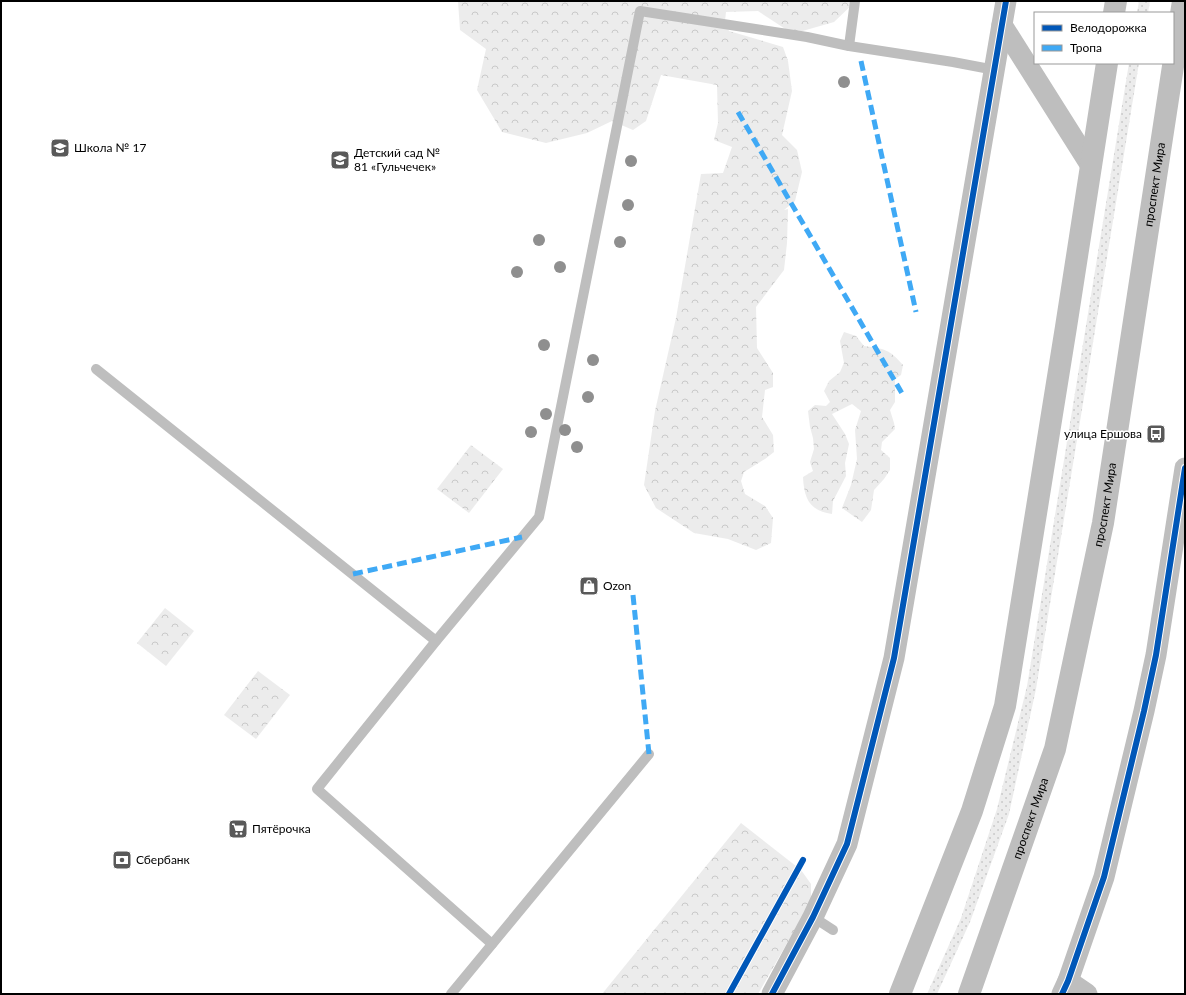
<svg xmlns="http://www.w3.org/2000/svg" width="1186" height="995" font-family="Lato,sans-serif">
<defs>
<pattern id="grass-dots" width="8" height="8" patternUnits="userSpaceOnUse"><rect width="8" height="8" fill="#ececec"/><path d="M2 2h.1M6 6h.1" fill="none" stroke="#c9c9c9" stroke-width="1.8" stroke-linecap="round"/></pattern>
<pattern id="forest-crowns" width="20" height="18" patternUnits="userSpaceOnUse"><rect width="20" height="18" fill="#ececec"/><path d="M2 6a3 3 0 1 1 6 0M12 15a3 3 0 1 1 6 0" fill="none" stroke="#c9c9c9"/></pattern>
</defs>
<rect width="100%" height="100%" fill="#fff"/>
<g fill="url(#grass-dots)">
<polygon points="1139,1 1150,1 1148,13 1137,13"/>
<polygon points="1129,63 1139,63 1036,689 1009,814 970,922 937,994 927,994 961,918 997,809 1027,686"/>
</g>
<g fill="url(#forest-crowns)">
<polygon points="458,1 856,1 834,22 799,32 790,32 758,11 726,12 725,21 729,31 783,47 788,61 792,91 782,135 797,150 802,172 795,201 784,210 788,209 787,243 784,270 756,307 757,348 773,373 773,387 765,390 762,417 773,435 774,452 765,459 744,472 741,481 745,494 765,506 773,518 771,543 756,550 728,539 694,533 656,508 644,485 655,411 676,318 701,174 723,173 732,147 714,140 718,123 717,85 661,75 646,121 633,130 612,121 587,133 546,143 502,132 477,90 486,49 460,30"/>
<path d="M844 332 856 336 864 346C885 349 889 349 903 365L901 375 895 379V402L890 410 894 423 895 429 882 442 881 450 890 458V470L884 479 874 490 871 510 862 522 842 508 851 485 857 459 855 430 861 411 852 404 832 414 845 434 849 444 845 463 846 476 833 501 832 514C810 511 804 499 803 477L813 471 810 462 814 449 813 438 810 427 808 411 815 405 826 406 830 402 824 391 829 381 840 372 844 363 840 341Z"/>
<polygon points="471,445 503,469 469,513 437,489"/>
<polygon points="165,608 194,631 166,666 137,643"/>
<polygon points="258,671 290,695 256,739 224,715"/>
<polygon points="741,823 801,870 811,884 811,901 758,994 602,994"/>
</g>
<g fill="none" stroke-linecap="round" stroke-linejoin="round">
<g stroke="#bebebe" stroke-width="10">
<polyline points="849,46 855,1"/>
<polyline points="96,369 436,641"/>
<polyline points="813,917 833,930"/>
<polyline points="492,944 317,789 436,641 539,517 640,11 807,37 849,46 953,62 995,70"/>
<polyline points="451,994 649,754"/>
</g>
<g stroke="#bebebe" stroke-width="21">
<polyline points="1002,25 1091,166"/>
<polyline points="1068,981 1087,994"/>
<polyline points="772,994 813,917 847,844 894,658 1006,1"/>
<polyline points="1062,994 1068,981 1104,877 1144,711 1156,655 1185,468"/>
</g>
<g stroke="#bebebe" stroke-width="22">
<polyline points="1114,13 1116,1"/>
<polyline points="900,994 972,811 1005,706 1066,327 1107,63"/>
<path id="s1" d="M969 994 1055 749 1103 523 1183 1"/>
</g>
<g stroke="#3fa9f5" stroke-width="5" stroke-dasharray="10 5" stroke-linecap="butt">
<polyline points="861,61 916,312"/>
<polyline points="738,112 903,395"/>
<polyline points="353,574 522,537"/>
<polyline points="633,595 649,754"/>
</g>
<defs>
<g id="cycleway">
<polyline points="729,994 803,860"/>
<polyline points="772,994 813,917 847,844 894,658 1006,1"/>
<polyline points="1062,994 1068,981 1104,877 1144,711 1156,655 1185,468"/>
</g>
</defs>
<use href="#cycleway" stroke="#fff" stroke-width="8"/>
<use href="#cycleway" stroke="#0057b8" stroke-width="6"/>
</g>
<g fill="#8f8f8f">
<circle cx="844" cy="82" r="6"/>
<circle cx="631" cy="161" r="6"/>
<circle cx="628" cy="205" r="6"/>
<circle cx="539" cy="240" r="6"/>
<circle cx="620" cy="242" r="6"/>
<circle cx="560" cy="267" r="6"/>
<circle cx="517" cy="272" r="6"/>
<circle cx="544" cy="345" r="6"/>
<circle cx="593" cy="360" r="6"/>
<circle cx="588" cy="397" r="6"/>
<circle cx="546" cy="414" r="6"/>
<circle cx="565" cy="430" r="6"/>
<circle cx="531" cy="432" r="6"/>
<circle cx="577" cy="447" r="6"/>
</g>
<defs>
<symbol id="school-square" viewBox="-11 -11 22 22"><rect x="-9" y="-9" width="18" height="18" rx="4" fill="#595959" stroke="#fff"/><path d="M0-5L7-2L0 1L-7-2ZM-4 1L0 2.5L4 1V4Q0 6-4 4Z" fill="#fff"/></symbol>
<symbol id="bus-square" viewBox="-11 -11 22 22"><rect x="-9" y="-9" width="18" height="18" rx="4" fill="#595959" stroke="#fff"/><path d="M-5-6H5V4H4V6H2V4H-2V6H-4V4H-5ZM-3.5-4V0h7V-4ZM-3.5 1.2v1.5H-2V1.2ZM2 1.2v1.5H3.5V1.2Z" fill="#fff"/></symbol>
<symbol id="shop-square" viewBox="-11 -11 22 22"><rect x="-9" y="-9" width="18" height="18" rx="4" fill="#595959" stroke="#fff"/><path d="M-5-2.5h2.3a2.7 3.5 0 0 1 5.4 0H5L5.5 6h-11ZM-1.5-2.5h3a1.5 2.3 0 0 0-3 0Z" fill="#fff"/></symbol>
<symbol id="supermarket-square" viewBox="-11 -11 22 22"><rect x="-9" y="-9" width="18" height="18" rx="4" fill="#595959" stroke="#fff"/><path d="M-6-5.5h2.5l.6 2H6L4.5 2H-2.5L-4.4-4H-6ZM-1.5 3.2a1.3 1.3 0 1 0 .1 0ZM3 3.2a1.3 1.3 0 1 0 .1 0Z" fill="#fff"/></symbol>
<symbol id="bank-square" viewBox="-11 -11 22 22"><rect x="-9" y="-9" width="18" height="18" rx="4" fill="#595959" stroke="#fff"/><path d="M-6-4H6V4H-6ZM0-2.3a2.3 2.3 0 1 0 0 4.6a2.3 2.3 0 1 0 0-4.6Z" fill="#fff"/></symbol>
</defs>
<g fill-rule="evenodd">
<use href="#school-square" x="49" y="137" width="22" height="22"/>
<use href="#school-square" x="329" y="149" width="22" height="22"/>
<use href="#bus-square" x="1145" y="423" width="22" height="22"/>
<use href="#shop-square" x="578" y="575" width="22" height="22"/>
<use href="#supermarket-square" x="227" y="818" width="22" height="22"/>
<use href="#bank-square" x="111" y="849" width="22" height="22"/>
</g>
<g text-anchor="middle" stroke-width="3" stroke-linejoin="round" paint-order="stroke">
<g font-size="12" fill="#000" stroke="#fff" text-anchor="start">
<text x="74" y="152">Школа № 17</text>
<text x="354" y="157">Детский сад №<tspan x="354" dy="14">81 «Гульчечек»</tspan></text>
<text x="1142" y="438" text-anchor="end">улица Ершова</text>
<text x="603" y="590">Ozon</text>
<text x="252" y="833">Пятёрочка</text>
<text x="136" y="864">Сбербанк</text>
</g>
<g font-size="12" fill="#000" stroke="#fff">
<text dy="4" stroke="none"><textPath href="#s1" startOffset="833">проспект Мира</textPath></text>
<text dy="4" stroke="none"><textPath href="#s1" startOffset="509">проспект Мира</textPath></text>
<text dy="4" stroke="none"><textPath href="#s1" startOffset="186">проспект Мира</textPath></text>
</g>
</g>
<rect width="1186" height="995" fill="none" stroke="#000000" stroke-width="4"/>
<rect x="1034" y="12" width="140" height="52" fill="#ffffff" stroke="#999999"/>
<rect x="1042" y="25" width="20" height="6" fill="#0057b8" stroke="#999999"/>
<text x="1070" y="32" font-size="12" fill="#000000">Велодорожка</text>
<rect x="1042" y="45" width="20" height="6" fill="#3fa9f5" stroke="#999999"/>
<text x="1070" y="52" font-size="12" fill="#000000">Тропа</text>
</svg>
